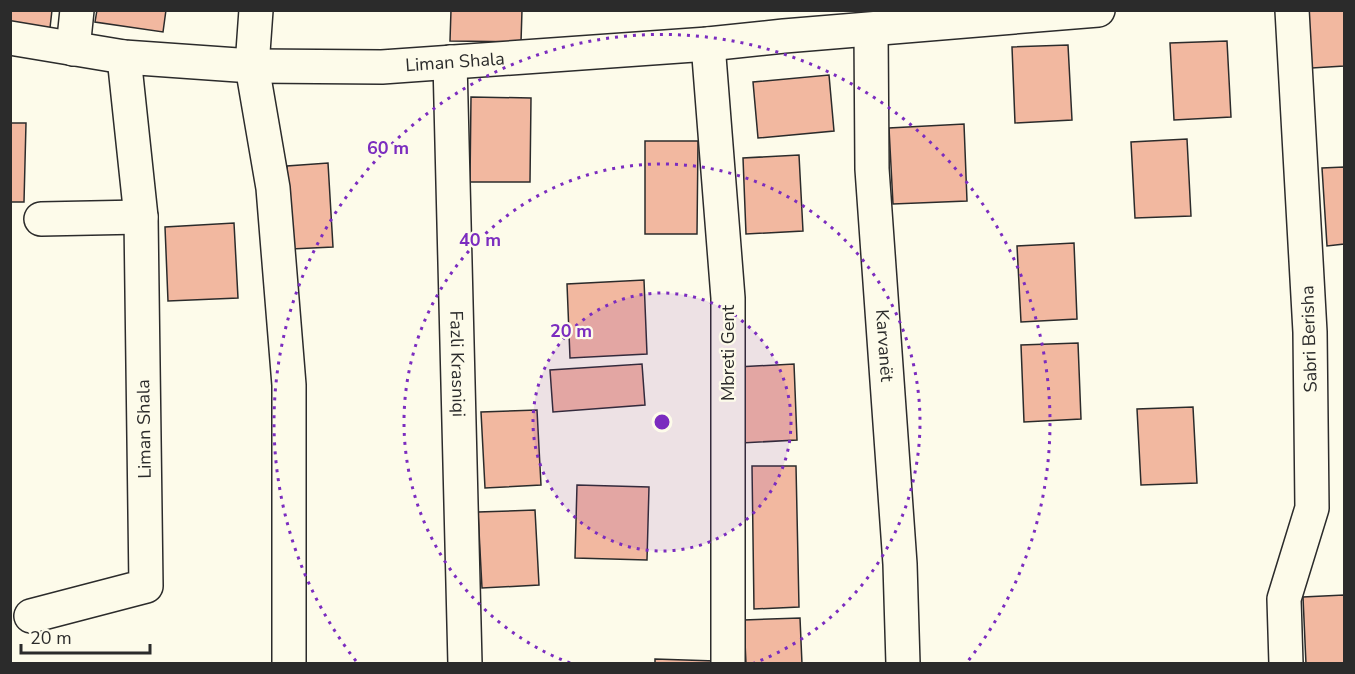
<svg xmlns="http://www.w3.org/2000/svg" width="1355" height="674" font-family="'Nunito Sans',sans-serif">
<rect width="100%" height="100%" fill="#fdfbea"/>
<g fill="#f2b8a0" stroke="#2b2b2b" stroke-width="1.5">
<polygon points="10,10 52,10 50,28 10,22"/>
<polygon points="97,10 166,10 163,32 95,22"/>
<polygon points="451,10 522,10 521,42 450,41"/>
<polygon points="1307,10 1344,10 1344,66 1312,68"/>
<polygon points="1227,41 1231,117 1174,120 1170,43"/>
<polygon points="1068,45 1072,120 1015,123 1012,47"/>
<polygon points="829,75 834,131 758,138 753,82"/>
<polygon points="471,97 531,98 530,182 470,182"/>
<polygon points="10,123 26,123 24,202 10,202"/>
<polygon points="964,124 967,201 893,204 889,128"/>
<polygon points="1187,139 1191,216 1135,218 1131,142"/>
<polygon points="645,141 698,141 697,234 645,234"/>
<polygon points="799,155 803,231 746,234 743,158"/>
<polygon points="328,163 333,247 291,249 287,166"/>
<polygon points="1344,167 1344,244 1327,246 1322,168"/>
<polygon points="234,223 238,298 168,301 165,227"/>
<polygon points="1074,243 1077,319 1021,322 1017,246"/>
<polygon points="644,280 647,354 570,358 567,284"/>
<polygon points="1078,343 1081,419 1024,422 1021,345"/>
<polygon points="642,364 645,405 553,412 550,370"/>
<polygon points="794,364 797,440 741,443 737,367"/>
<polygon points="1193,407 1197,483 1141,485 1137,409"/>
<polygon points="537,410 541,485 485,488 481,412"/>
<polygon points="752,466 796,466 799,607 754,609"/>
<polygon points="577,485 649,487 647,560 575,558"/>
<polygon points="535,510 539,585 482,588 478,512"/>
<polygon points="1344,595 1344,664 1306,664 1303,597"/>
<polygon points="800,618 802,664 746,664 744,620"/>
<polygon points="655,659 715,661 715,664 655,664"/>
</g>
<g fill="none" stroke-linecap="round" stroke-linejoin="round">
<defs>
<g id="minor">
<polyline points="256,10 252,66 273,188 289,385 289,664"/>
<path id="s1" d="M871 30 872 169 900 564 903 664"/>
<path id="s2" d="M10 38 124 57 252 66 382 67 708 44 784 36 1098 10"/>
<polyline points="708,44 728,298 728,664"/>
<polyline points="73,49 77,10"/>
<path id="s3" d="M450 62 465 664"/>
<polyline points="41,219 141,217"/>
<polyline points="31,616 146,586 141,217 124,57"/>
<polyline points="1286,664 1284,599 1312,508 1310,332 1292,10"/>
</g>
</defs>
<use href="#minor" stroke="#2b2b2b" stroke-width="36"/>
<use href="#minor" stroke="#fdfbea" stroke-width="33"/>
</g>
<circle cx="662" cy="422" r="129" fill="#7b2cbf" fill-opacity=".12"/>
<g fill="none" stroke="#7b2cbf" stroke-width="3" stroke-dasharray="3 6">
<circle cx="662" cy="422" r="129"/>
<path d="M570 663A258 258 0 1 1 754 663"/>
<path d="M356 661A388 388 0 1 1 968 661"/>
</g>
<g text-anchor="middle" stroke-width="4.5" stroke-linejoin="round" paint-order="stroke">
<g font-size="18" fill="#2b2b2b" stroke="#fdfbea">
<text dy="6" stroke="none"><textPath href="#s2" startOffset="447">Liman Shala</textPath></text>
<text transform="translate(1309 339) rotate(-92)" y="6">Sabri Berisha</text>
<text dy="6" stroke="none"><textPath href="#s1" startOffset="316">Karvanët</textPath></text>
<text transform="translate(728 353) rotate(-90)" y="6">Mbreti Gent</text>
<text dy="6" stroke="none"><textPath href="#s3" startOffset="302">Fazli Krasniqi</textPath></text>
<text transform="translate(144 429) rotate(-91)" y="6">Liman Shala</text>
</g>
</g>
<circle cx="662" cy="422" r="9" fill="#7b2cbf" stroke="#fdfbea" stroke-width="3"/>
<g font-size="18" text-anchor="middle" font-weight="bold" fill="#7b2cbf" stroke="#fdfbea" stroke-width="4.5" stroke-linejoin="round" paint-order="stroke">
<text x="388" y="154">60 m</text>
<text x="480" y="246">40 m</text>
<text x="571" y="337">20 m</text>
</g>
<rect width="1355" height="674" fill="none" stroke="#2b2b2b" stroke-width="24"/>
<path d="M21 644v9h129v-9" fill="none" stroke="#2b2b2b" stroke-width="3"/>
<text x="30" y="644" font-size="18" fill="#2b2b2b" stroke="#fdfbea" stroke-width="4.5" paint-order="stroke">20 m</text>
</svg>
